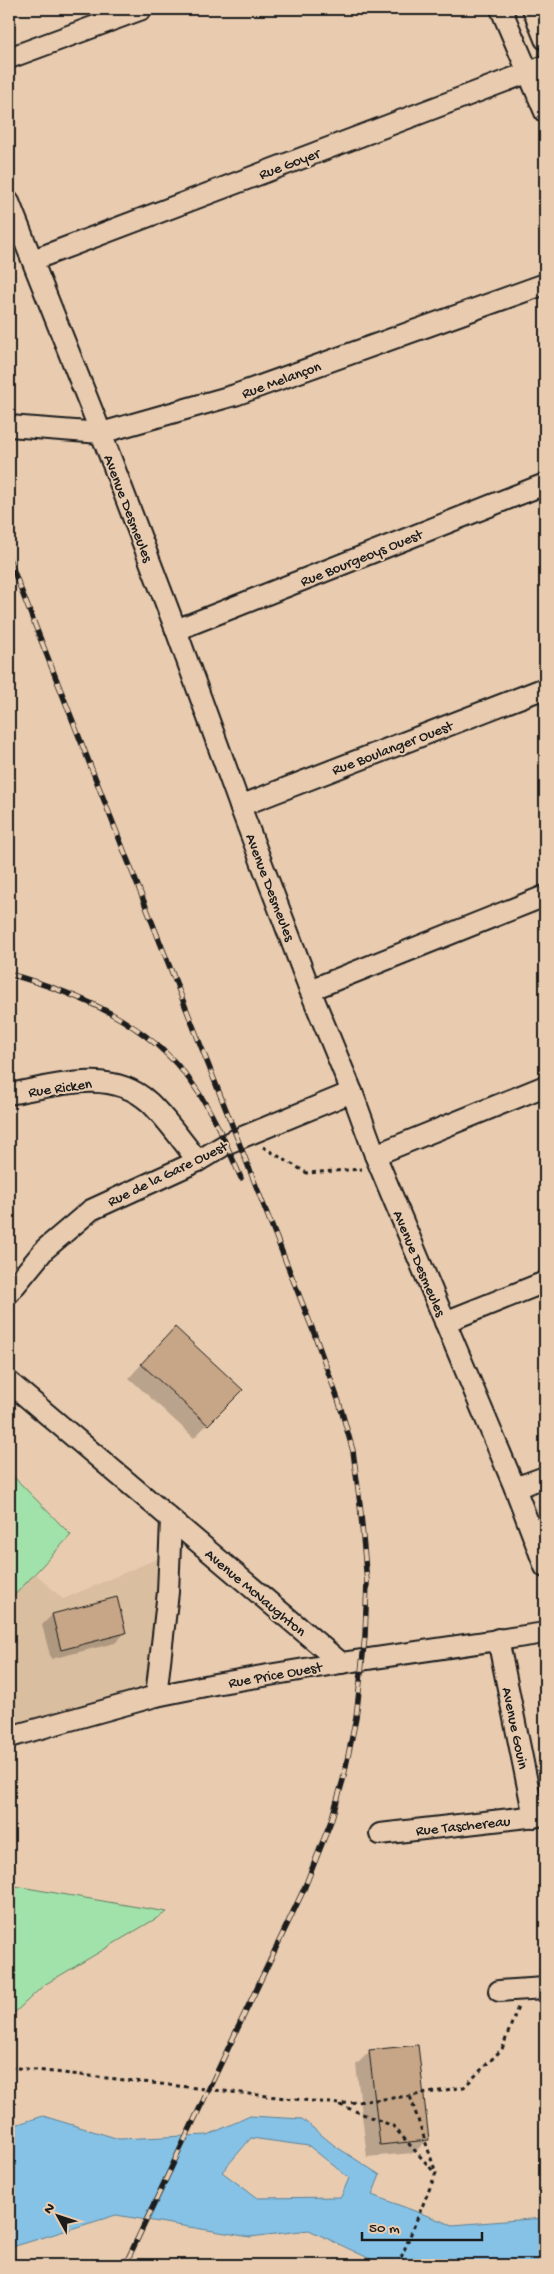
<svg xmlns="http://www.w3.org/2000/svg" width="554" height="2274" font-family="'Gochi Hand',sans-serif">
<rect width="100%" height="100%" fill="#e9ccb0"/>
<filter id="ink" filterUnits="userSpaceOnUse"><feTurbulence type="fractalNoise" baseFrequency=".02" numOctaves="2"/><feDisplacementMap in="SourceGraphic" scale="10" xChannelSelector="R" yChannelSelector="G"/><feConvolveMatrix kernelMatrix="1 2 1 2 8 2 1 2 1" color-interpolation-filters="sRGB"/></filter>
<g filter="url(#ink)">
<polygon fill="#dabea0" points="166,1555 150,1692 9,1730 9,1601 35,1573 63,1599"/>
<g fill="#a1e1aa" stroke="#5e7e63">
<polygon points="9,1472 71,1535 9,1601"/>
<polygon points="9,1885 167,1912 44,1985 9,2018"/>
</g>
<path fill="#86c2e6" stroke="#5c8095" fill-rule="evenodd" d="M43 2116 119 2139 208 2135 250 2116 302 2119 335 2146 380 2175 372 2195 452 2225 545 2218V2265H383L309 2230 250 2237 116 2215 9 2248V2127ZM251 2138 309 2146 349 2178 341 2197 257 2198 222 2172Z"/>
<g fill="#0003">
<polygon points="162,1341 241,1390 194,1438 129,1378"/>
<polygon points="52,1615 125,1633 115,1643 51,1659 42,1625"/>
<polygon points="369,2052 428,2139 414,2153 367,2157 356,2065"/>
</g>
<g fill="#c6a686" stroke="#1c1c1c">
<polygon points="175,1327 243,1390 208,1425 141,1364"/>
<polygon points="117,1597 126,1633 61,1650 52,1614"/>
<polygon points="418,2045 429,2140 380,2145 369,2050"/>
</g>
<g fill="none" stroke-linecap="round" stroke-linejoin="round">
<defs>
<g id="minor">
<polyline points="501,9 545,112"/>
<polyline points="533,9 545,39"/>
<polyline points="9,58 142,9"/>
<polyline points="9,202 101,433 176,630 240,806 310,990 352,1092 375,1155 515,1488 545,1567"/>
<polyline points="33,260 545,66"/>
<polyline points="9,426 101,433 235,395 545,284"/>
<polyline points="176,630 545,484"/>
<polyline points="240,806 545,688"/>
<polyline points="310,990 545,896"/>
<path d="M9 1094C54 1086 111 1067 149 1102 167 1119 182 1141 198 1161"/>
<polyline points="375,1155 545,1086"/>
<polyline points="9,1293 45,1249 91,1210 198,1161 228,1143 352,1092"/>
<polyline points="445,1322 545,1282"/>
<polyline points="9,1382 341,1663"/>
<polyline points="515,1488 545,1477"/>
<polyline points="498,1639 534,1817"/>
<polyline points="156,1696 168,1592 171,1521"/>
<polyline points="9,1737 156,1696 215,1684 341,1663 545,1633"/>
<polyline points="380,1834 545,1815"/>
<polyline points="499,1991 545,1988"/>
</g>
</defs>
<use href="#minor" stroke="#1c1c1c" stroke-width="24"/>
<g stroke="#1c1c1c" stroke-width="3" stroke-dasharray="4 4" stroke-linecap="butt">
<polyline points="263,1147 307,1173 362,1169"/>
<polyline points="9,2067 339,2104 410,2096 464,2087 502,2049 518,2007"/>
<polyline points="340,2105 393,2126 434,2172"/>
<polyline points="398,2265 436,2173 410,2096"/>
</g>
<use href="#minor" stroke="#e9ccb0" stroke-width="20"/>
<defs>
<g id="rail">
<polyline points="9,559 314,1333 339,1402 353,1451 360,1504 367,1582 365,1636 356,1718 343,1780 331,1821 304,1889 125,2265"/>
<path d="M9 974C78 993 149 1023 192 1083 213 1112 227 1146 241 1178"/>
</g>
</defs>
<use href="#rail" stroke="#1c1c1c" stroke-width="5.5"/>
<use href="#rail" stroke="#e9ccb0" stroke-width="4" stroke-dasharray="11" stroke-linecap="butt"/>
</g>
</g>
<g text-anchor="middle" stroke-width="4" stroke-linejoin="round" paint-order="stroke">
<g font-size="15" fill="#1c1c1c" stroke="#e9ccb0">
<text transform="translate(289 163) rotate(-21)" y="5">Rue Goyer</text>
<text transform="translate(281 379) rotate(-20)" y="5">Rue Melançon</text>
<text transform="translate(129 508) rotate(69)" y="5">Avenue Desmeules</text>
<text transform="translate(361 557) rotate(-22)" y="5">Rue Bourgeoys Ouest</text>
<text transform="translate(392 747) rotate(-21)" y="5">Rue Boulanger Ouest</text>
<text transform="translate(271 887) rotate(69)" y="5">Avenue Desmeules</text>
<text transform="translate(60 1087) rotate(-8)" y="5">Rue Ricken</text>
<text transform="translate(167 1173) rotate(-26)" y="5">Rue de la Gare Ouest</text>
<text transform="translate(420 1263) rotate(67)" y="5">Avenue Desmeules</text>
<text transform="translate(256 1592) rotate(40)" y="5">Avenue McNaughton</text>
<text transform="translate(275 1674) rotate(-10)" y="5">Rue Price Ouest</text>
<text transform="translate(516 1728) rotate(78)" y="5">Avenue Gouin</text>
<text transform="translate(463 1825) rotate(-6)" y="5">Rue Taschereau</text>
</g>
</g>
<rect width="554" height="2274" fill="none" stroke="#e9ccb0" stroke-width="30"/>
<rect x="15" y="15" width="524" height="2244" fill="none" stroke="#1c1c1c" stroke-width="2" filter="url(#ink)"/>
<g transform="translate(58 2216) rotate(310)" stroke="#e9ccb0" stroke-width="4" paint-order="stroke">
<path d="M0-4L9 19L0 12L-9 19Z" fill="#1c1c1c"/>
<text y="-8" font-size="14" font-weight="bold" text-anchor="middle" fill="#1c1c1c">N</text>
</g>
<path d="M362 2232v8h120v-8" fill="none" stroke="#1c1c1c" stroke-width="2.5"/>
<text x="369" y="2232" font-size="15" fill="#1c1c1c" stroke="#e9ccb0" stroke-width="4" paint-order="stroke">50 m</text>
</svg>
